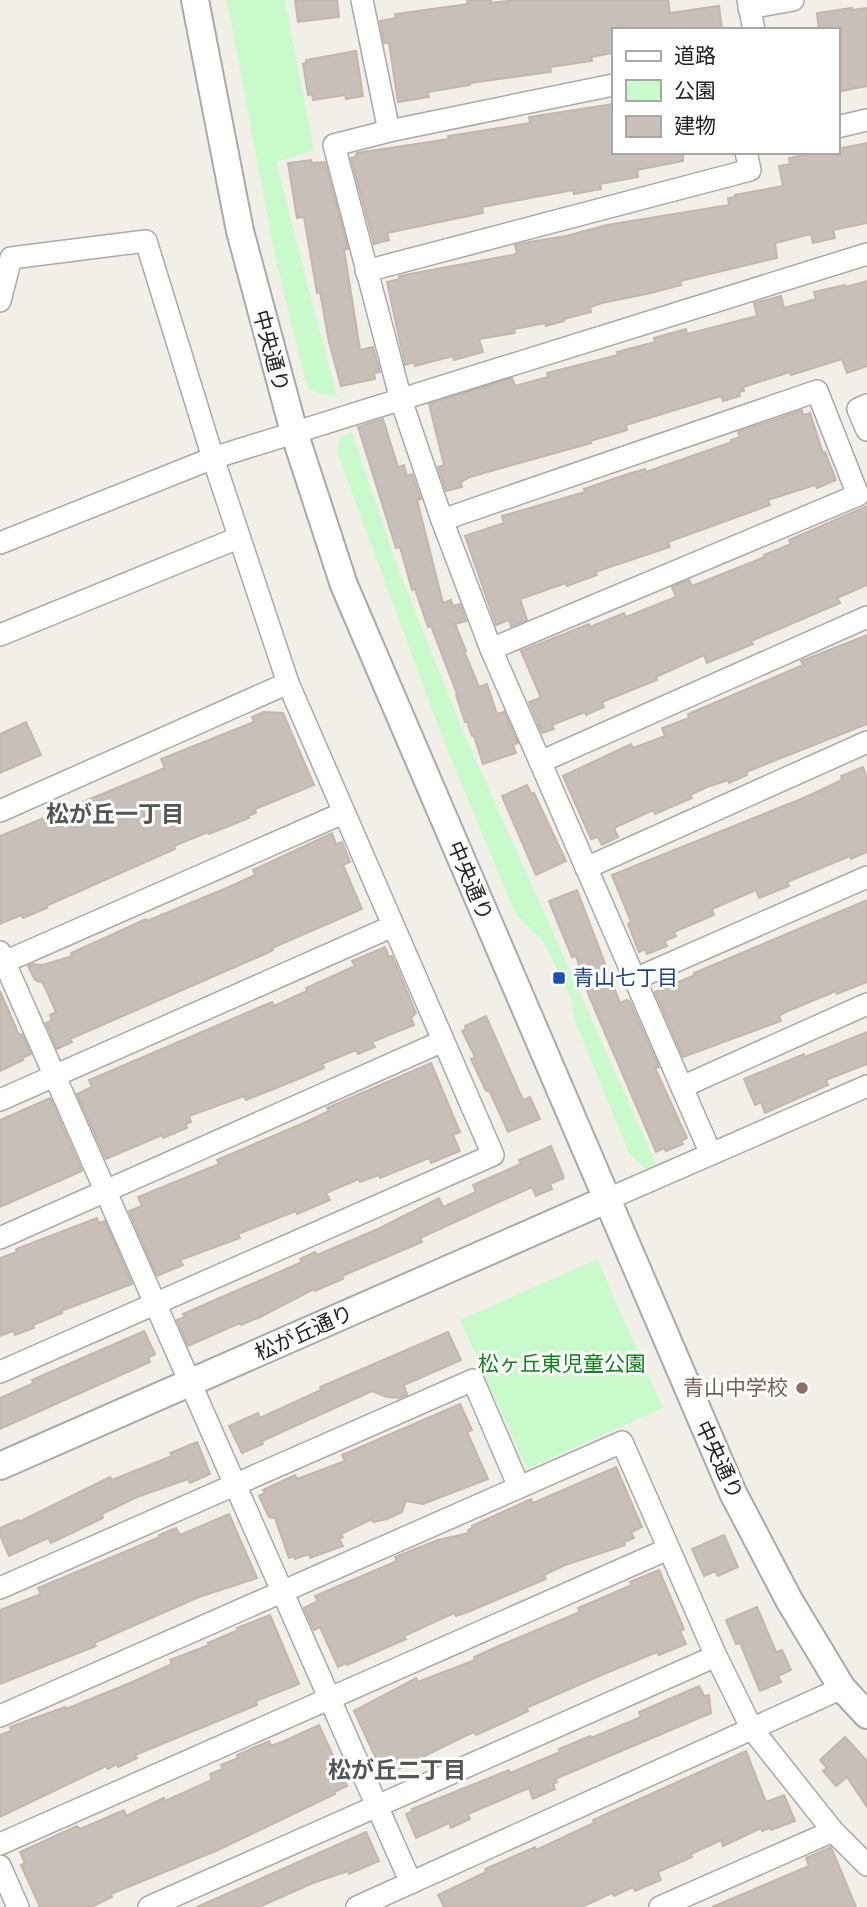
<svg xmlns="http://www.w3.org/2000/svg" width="867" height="1907" font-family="'DM Sans','Noto Sans JP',sans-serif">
<rect width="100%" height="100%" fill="#f2efe9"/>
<g fill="#c8facc">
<polygon points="227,0 285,0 314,150 276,162 337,397 308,390 274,252"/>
<polygon points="352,432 396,563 464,733 657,1166 646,1169 629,1153 575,1022 572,1000 543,941 515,913 444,742 337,452 339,438"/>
<polygon points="597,1259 663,1408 527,1469 460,1320"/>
</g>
<g fill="#c7bfb8" stroke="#c4b6ab" stroke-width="2">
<polygon points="295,0 337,0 339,17 298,22"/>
<polygon points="467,0 491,0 491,3 515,0 668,0 670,13 719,6 722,30 613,30 613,53 591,57 592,61 550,67 551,72 470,83 470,85 428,92 429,97 398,102 389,43 384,43 380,21 396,18 395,14 468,4"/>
<polygon points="852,8 852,10 867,8 867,86 837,92 837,30 819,30 817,13"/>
<polygon points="356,51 363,96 346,99 345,95 313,100 312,94 308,95 303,64 306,63 306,60"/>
<polygon points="613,104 613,152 683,152 683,161 637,170 638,177 600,184 601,189 574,194 573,190 482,207 483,213 387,233 389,240 374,244 351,158 355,157 357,153 449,139 448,136 530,123 529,117"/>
<polygon points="867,143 867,223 833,230 835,238 813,243 811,234 775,243 777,258 680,281 681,285 651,293 602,303 590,307 591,312 564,319 564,321 546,326 546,323 514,329 515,333 479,339 483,352 454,360 453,356 415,366 414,362 405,365 387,282 400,279 399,276 517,254 515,245 529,242 566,236 607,225 729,205 728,198 736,197 735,195 783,186 779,166 790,164 789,158 821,152 837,152 837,149"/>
<polygon points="311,160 312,163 325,162 348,249 344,249 360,350 373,347 380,372 374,373 375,379 341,386 329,342 320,292 317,293 304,217 297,218 288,163"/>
<polygon points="867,281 867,366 847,373 842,359 791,375 790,372 743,387 744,391 739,392 740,396 723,401 721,396 626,425 627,430 590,441 591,443 470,477 461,482 462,487 446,491 438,467 444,465 429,404 512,378 515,386 548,377 547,373 618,355 617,352 655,342 654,338 686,329 687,334 757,316 754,303 781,296 784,308 816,299 814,292 845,285 846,287"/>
<polygon points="802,410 803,415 810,413 823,453 825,452 836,480 817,488 815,485 768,500 770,505 668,542 670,547 595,572 597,575 567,586 566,583 520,599 527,620 511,626 509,620 496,625 465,536 504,523 502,516 585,492 584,489 628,474 645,469 646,472 732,442 731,440 740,437 738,432"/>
<polygon points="383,419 398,467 404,465 407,476 412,474 421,499 417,500 443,603 451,600 453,606 460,604 466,621 455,624 466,651 464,651 479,687 487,684 497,714 504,712 518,743 513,745 516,753 483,764 474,736 472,736 467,722 465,722 456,695 457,694 431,626 428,627 415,589 412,590 400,547 396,548 358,427"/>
<polygon points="867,506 867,585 837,598 840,603 751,641 753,644 707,663 704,655 656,677 657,680 602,702 604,707 586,715 585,712 552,725 554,729 542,733 529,702 541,698 521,651 589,624 590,627 624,613 626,617 676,597 672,587 689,580 692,586 765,557 764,555 791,544 789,540"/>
<polygon points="867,635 867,724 746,772 747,775 729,783 728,780 707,787 690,795 692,798 655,814 653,810 614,828 618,837 602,845 598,837 591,839 563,776 631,744 633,748 665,736 662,728 689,718 688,714 803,665 801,661"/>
<polygon points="264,712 283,713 314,785 255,809 256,813 248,816 249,818 209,834 208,832 174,846 175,849 46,906 47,908 23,918 21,915 0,924 0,836 165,768 161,759 254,722 252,717"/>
<polygon points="26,722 41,755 0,773 0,734"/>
<polygon points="863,767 867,779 867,852 851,859 850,856 787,882 789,886 759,898 756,890 712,909 714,915 674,932 676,936 665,941 667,946 647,954 645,949 639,952 628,924 631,922 612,875 806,797 842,780 841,776"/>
<polygon points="527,785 531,794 534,793 566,861 536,875 502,796"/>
<polygon points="332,833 336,844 342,842 350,862 343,865 362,909 272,948 273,950 265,954 70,1039 72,1042 57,1049 46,1023 52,1020 50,1015 56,1012 43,983 35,980 28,966 33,964 43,965 72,956 71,953 146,919 147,921 229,887 255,875 253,870"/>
<polygon points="577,890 620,1003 627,1000 630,1002 659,1067 655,1068 687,1138 681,1141 683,1144 666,1151 664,1148 656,1152 589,996 576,956 572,957 549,901"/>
<polygon points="867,900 867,982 837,994 836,991 788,1011 779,1016 781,1021 683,1057 655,992 695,975 694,973"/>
<polygon points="385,947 389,957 392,956 416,1013 411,1018 414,1025 372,1042 375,1047 358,1054 356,1050 322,1064 324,1068 291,1082 246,1100 244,1096 189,1116 191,1122 186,1124 187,1128 163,1138 162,1135 106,1159 77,1094 92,1087 89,1080 272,1002 274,1006 307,991 306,988 355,966 352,961"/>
<polygon points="0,991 19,1035 22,1034 31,1054 22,1058 23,1060 0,1071"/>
<polygon points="486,1016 523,1100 530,1097 540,1119 508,1132 489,1090 486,1091 471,1059 475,1057 462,1031 466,1029 465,1026"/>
<polygon points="867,1032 867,1064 826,1080 828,1085 765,1113 761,1102 755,1105 744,1079 804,1054 805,1057"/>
<polygon points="431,1063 460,1132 453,1135 460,1151 431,1163 429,1158 380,1178 379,1175 360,1182 359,1179 326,1193 330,1200 297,1214 296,1211 238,1234 240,1238 180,1260 183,1265 157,1276 129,1211 142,1206 138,1197 219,1164 217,1160 306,1122 329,1111 327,1108"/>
<polygon points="50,1098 82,1171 0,1207 0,1120"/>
<polygon points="551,1146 564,1178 550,1184 552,1189 536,1196 532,1187 420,1238 422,1242 342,1276 343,1279 315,1291 314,1289 260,1317 241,1325 240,1323 188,1346 177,1320 185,1317 183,1314 302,1262 300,1259 315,1252 317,1255 378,1229 439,1198 443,1207 476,1192 473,1185 521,1164 519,1160"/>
<polygon points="97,1218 99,1223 105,1221 132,1284 61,1311 62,1313 33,1325 34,1328 15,1335 13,1331 0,1336 0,1258 17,1252 16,1249"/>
<polygon points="144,1331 155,1354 148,1358 150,1362 0,1429 0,1398 34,1383 32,1380"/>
<polygon points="448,1332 461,1360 404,1385 407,1395 399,1398 387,1397 372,1391 262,1441 263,1444 242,1453 229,1426 258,1413 260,1418 321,1390 320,1387"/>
<polygon points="460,1404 472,1430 467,1432 488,1479 423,1504 406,1501 402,1512 387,1519 373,1522 372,1519 341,1534 343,1537 339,1539 343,1546 310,1558 309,1554 295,1559 294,1556 289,1558 275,1518 269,1517 259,1496 265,1493 263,1490 295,1475 297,1479 345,1461 342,1455"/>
<polygon points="197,1442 210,1474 190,1483 188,1479 137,1497 102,1514 103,1518 51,1543 48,1538 9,1556 0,1535 0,1528 18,1520 19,1522 110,1477 112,1480 172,1456 170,1453"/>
<polygon points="616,1467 642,1527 631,1532 634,1538 624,1542 625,1545 565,1565 544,1575 546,1579 470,1611 456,1616 454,1613 404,1636 406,1639 347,1665 346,1663 338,1667 320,1627 314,1630 304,1608 318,1601 315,1596 397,1561 395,1557 438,1540 469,1533 468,1530 472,1528 472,1526 531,1499 533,1503"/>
<polygon points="229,1514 257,1578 199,1597 94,1643 96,1646 0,1684 0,1610 41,1594 38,1588 160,1537 159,1535 176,1528 180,1535"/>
<polygon points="724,1535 738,1567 718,1576 715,1571 704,1576 692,1549"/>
<polygon points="659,1570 684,1629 680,1631 686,1644 659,1655 657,1652 606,1673 526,1708 528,1711 505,1722 476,1735 474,1732 465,1736 384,1776 354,1711 416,1678 418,1682 475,1660 474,1657 501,1645 580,1612 578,1608 632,1585 630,1582"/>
<polygon points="757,1607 776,1652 782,1650 791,1670 778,1676 781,1682 760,1691 740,1643 736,1644 726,1620"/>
<polygon points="270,1615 299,1684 256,1701 257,1705 135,1755 137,1758 118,1767 117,1764 108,1769 106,1766 0,1817 0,1735 11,1731 10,1727 65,1707 66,1709 130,1683 172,1664 170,1660 209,1645 208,1643 238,1630 237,1628"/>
<polygon points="699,1686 704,1696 709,1695 711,1713 555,1779 557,1782 553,1784 555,1789 533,1799 529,1788 468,1814 470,1819 451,1828 449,1823 416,1838 406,1814 413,1811 412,1809 509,1770 510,1773 560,1752 559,1749 590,1736 591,1738 641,1717 639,1712"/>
<polygon points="319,1725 347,1786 334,1792 335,1794 218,1850 111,1894 112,1897 91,1907 40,1907 21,1865 25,1863 20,1852 77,1826 80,1829 124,1810 126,1816 164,1798 165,1801 212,1780 210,1774 223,1769 221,1765 238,1758 237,1755 269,1741 271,1746 282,1742"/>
<polygon points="845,1737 867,1761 867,1807 847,1777 836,1786 823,1771 827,1768 820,1760"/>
<polygon points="746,1751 766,1802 784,1795 795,1821 771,1830 770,1828 762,1831 761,1828 723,1846 721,1840 691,1854 692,1857 658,1872 661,1880 635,1891 633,1887 614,1896 612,1893 582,1907 444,1907 438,1895 486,1872 485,1869 535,1847 536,1850 594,1823 593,1820"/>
<polygon points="366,1832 379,1861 349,1874 348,1871 313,1883 259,1907 197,1907"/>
<polygon points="831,1847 856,1907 712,1907 809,1866 806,1858"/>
</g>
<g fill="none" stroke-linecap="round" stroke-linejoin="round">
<defs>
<g id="minor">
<polyline points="362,0 389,131 334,145 401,400 442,520 491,649 711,1154"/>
<polyline points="748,0 754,30"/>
<polyline points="749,8 793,0"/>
<polyline points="837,127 867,120"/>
<polyline points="389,131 613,85"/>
<polyline points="366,271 750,170 746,152"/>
<polyline points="0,301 11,258 146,241 213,458 288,683 493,1155 0,1372"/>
<polyline points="867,405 858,409 867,430"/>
<polyline points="442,520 817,391 858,495 491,649"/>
<polyline points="0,543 213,458 867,254"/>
<polyline points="0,635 238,538"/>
<polyline points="540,762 867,617"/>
<polyline points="0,811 288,683"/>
<polyline points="586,868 867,742"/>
<polyline points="0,952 411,1883"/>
<polyline points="0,964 343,813"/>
<polyline points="635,979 867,877"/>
<polyline points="682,1087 867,1004"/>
<polyline points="0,1100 393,926"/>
<polyline points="608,1199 867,1086"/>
<polyline points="0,1238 443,1041"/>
<polyline points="0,1588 473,1380 519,1487"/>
<polyline points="0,1716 622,1442 716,1656 752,1729 833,1831 867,1865"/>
<polyline points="0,1844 668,1549"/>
<polyline points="0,1866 18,1907"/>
<polyline points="149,1907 716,1656"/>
<polyline points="357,1907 842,1688"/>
<polyline points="660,1907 833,1831"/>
</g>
<g id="tertiary">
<polyline points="195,0 240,231 294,432 344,585 733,1493 789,1600 842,1688 867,1715"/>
<polyline points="0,1466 608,1199"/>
</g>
</defs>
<use href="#minor" stroke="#a9a9a9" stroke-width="24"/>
<use href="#tertiary" stroke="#a9a9a9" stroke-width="30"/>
<use href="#minor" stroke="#fff" stroke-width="21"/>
<use href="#tertiary" stroke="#fff" stroke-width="26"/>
</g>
<rect fill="#1a4fb4" stroke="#fff" stroke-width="2.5" x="552" y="971" width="14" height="14" rx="3.5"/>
<circle fill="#8d6e63" stroke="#fff" stroke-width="2.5" cx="802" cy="1388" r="7"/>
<g text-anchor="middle" stroke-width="6" stroke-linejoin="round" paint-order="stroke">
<g font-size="21" fill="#222" stroke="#fff">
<text transform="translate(271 351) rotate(75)" y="7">中央通り</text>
<text transform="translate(470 881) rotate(67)" y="7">中央通り</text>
<text transform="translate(304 1333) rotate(-24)" y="7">松が丘通り</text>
<text transform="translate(719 1460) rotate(65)" y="7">中央通り</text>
</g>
<g font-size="21" fill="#164399" stroke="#fff" text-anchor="start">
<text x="573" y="985">青山七丁目</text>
</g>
<g font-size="21" fill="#0c8416" stroke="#fff">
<text x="562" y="1371">松ヶ丘東児童公園</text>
</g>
<g font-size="21" fill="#785e54" stroke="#fff" text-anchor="end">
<text x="788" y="1395">青山中学校</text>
</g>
<g font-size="23" font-weight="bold" fill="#555" stroke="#fff">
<text x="115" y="822">松が丘一丁目</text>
<text x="397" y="1778">松が丘二丁目</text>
</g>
</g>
<rect x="612" y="28" width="228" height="126" fill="#ffffff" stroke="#a7a7a7" stroke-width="2"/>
<rect x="626" y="51" width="35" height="10" fill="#ffffff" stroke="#a7a7a7" stroke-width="2"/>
<text x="674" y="63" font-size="21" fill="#222222">道路</text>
<rect x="626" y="80" width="35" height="21" fill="#c8facc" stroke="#a7a7a7" stroke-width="2"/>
<text x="674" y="98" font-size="21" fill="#222222">公園</text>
<rect x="626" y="116" width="35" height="21" fill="#c7bfb8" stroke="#a7a7a7" stroke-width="2"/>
<text x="674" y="133" font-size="21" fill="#222222">建物</text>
</svg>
